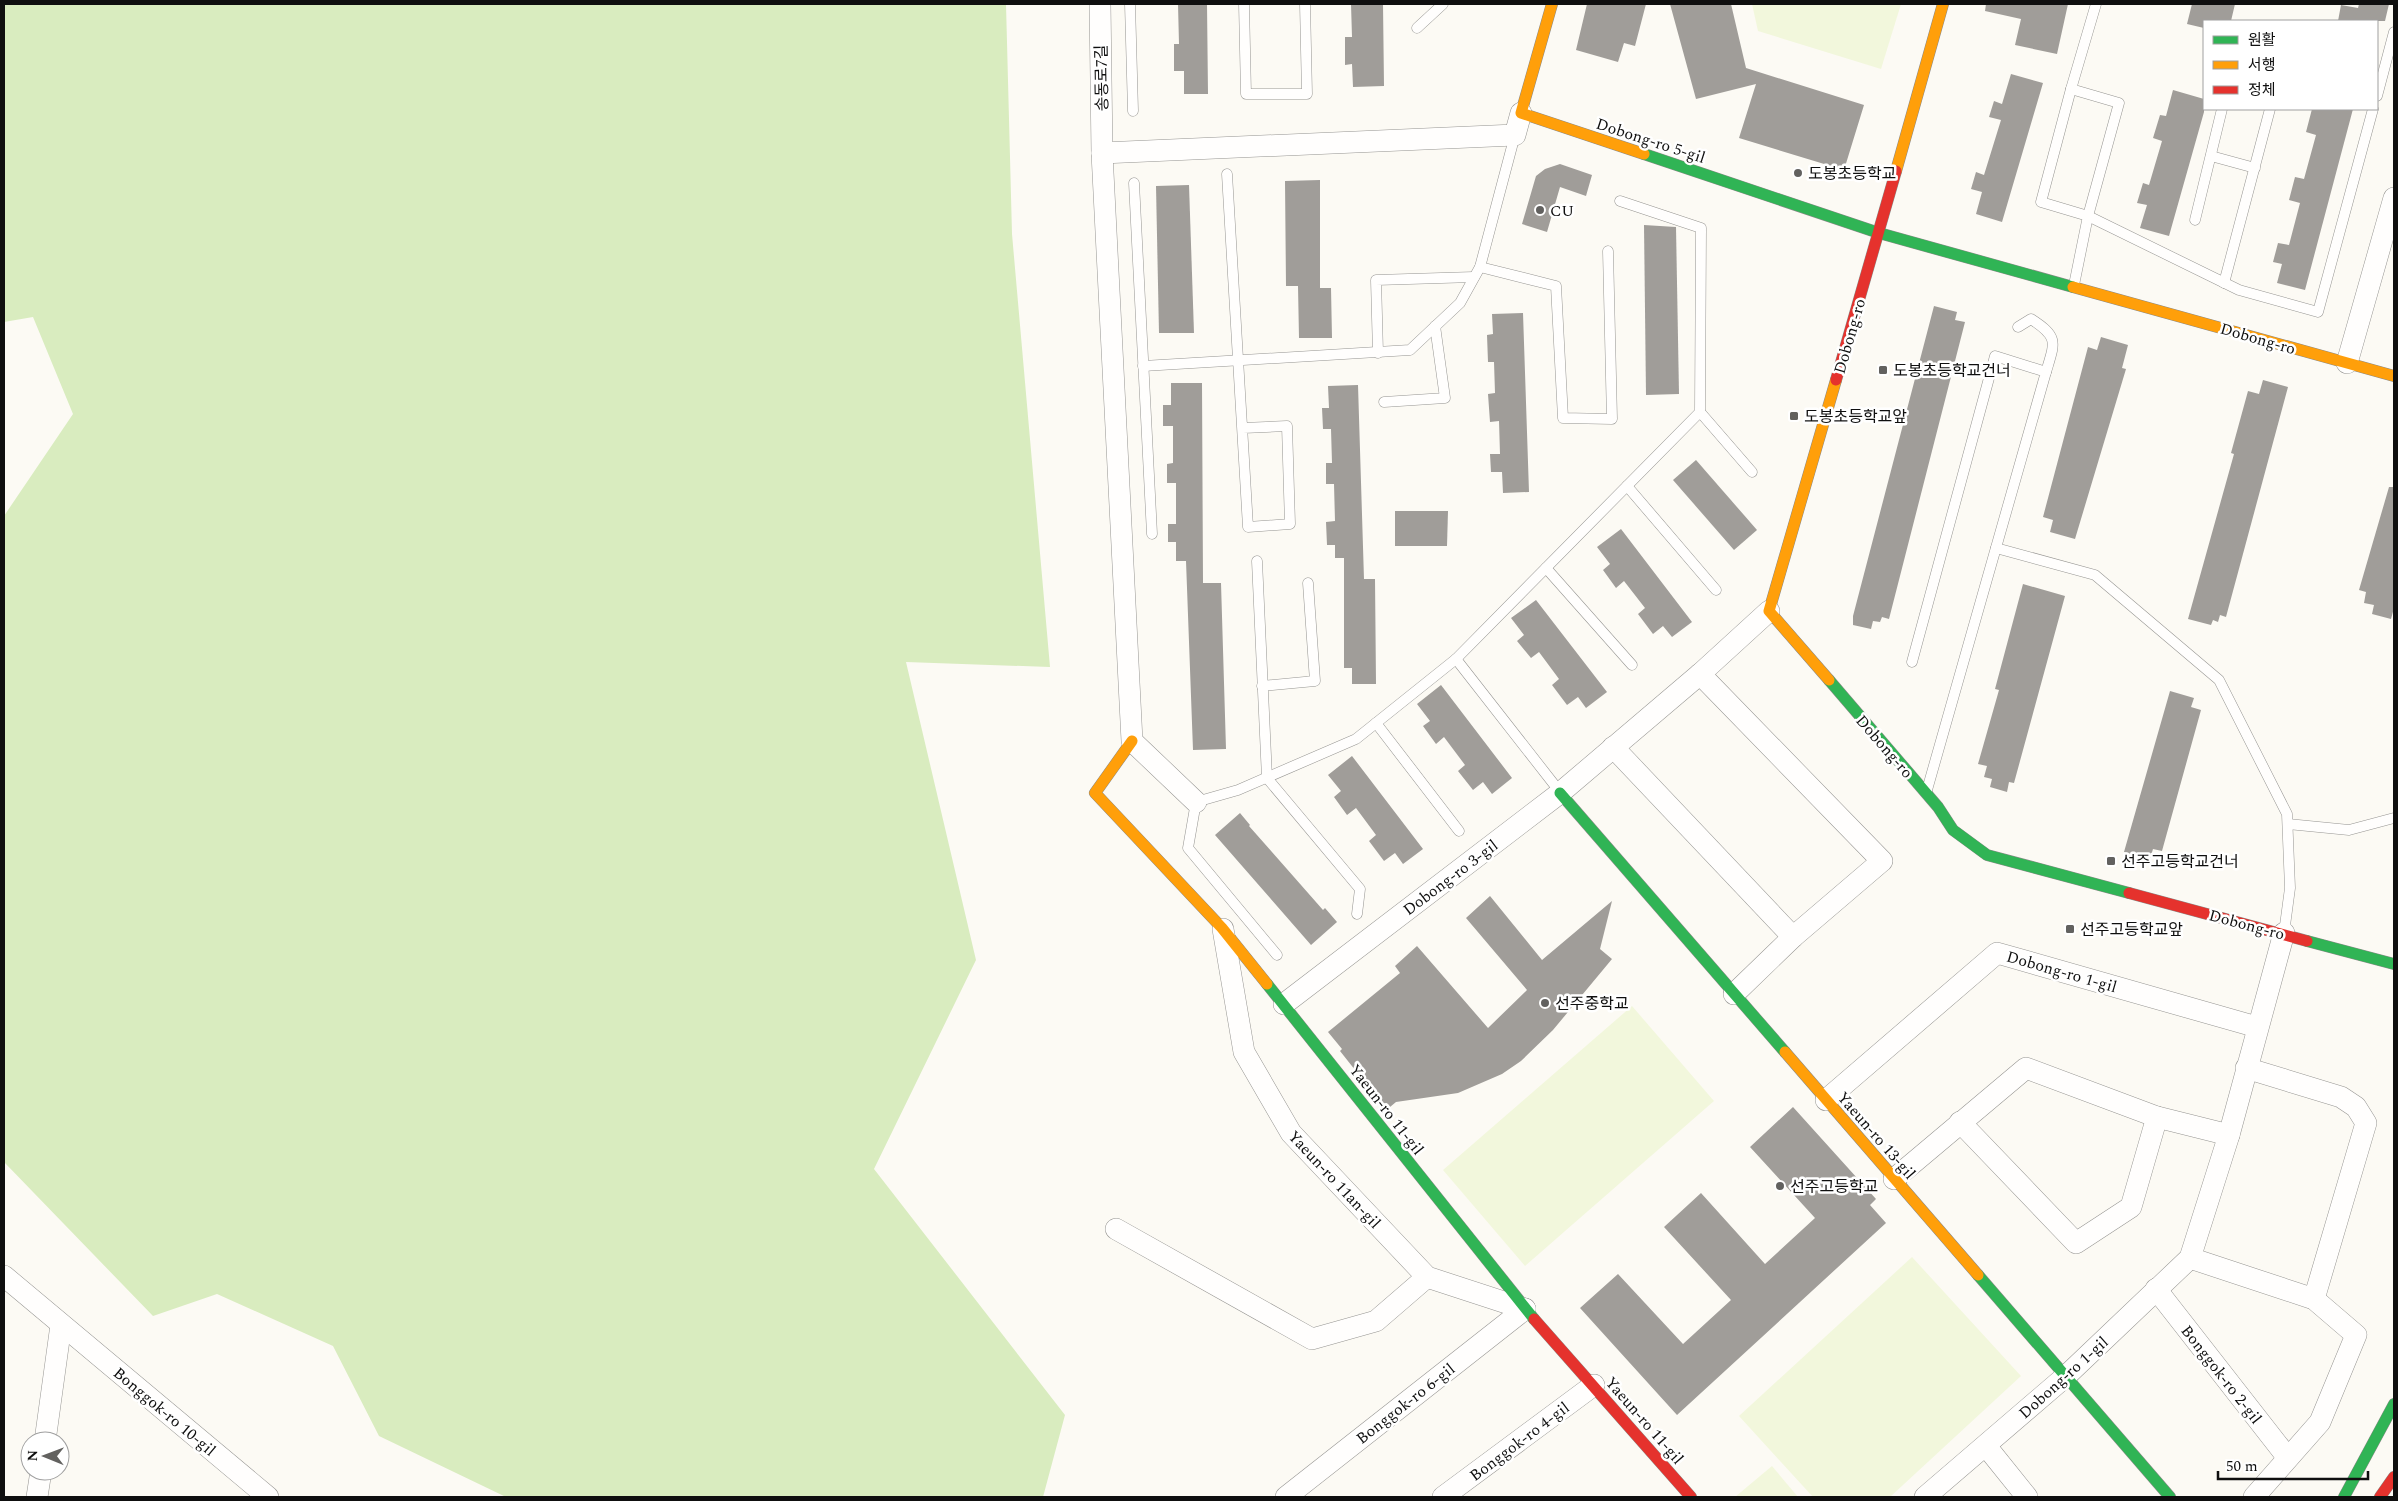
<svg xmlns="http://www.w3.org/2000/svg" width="2398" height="1501" font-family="Spectral,'Noto Sans KR',serif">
<rect width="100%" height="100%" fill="#fcfaf4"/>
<polygon fill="#d9ecbf" points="4,4 1006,4 1012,234 1050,667 906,662 976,960 874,1169 1065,1415 1043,1497 506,1497 379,1436 333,1346 217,1294 153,1316 4,1162 4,516 73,414 33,317 4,322"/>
<g fill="#f2f7dc">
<polygon points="1752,4 1901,4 1881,69 1758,31"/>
<polygon points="1632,1006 1714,1101 1525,1266 1443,1170"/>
<polygon points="1912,1257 2021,1376 1890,1497 1813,1497 1739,1416"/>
<polygon points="1772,1466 1798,1497 1735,1497"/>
</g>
<g fill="#a09d99">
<polygon points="1178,4 1207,4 1208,94 1184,94 1184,71 1174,71 1174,44 1179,44"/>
<polygon points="1351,4 1383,4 1384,86 1353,87 1352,64 1345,65 1345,37 1352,37"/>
<polygon points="1587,4 1646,4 1635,46 1624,43 1618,62 1576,50"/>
<polygon points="1670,4 1731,4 1746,68 1864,105 1844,170 1739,138 1756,84 1696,99"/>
<polygon points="1986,4 2068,4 2057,54 2015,45 2021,19 1985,11"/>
<polygon points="2192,4 2235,4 2231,21 2204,21 2204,28 2187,24"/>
<polygon points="2359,4 2389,4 2385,21 2338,21 2341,5 2358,8"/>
<polygon points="2011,74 2043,83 2002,222 1976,214 1982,192 1971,189 1976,172 1984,175 2001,120 1989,117 1994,101 2002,104"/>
<polygon points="2173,90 2204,99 2204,112 2169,236 2140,228 2147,205 2137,203 2143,183 2149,185 2162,141 2153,138 2160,115 2166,116"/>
<polygon points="2312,109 2353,109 2305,290 2277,283 2282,264 2273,262 2278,243 2289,245 2300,203 2289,200 2295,177 2304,179 2316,135 2306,132"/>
<polygon points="1560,164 1592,175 1586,196 1560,187 1547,232 1522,224 1536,176 1545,169"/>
<polygon points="1320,180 1320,288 1331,288 1332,338 1299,338 1298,286 1286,286 1285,181"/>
<polygon points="1189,185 1194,333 1159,333 1156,186"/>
<polygon points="1644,225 1676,227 1679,394 1646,395"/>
<polygon points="1934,306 1957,312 1955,320 1965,322 1889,619 1882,617 1880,622 1873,621 1871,629 1853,625 1853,616"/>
<polygon points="1523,313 1529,492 1503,493 1502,472 1491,472 1490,454 1500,454 1499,421 1490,422 1488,394 1495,393 1494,362 1488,362 1487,335 1493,334 1492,314"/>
<polygon points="2101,337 2128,345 2122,368 2126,369 2075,539 2050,532 2053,520 2043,517 2088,347 2097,350"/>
<polygon points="2263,380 2288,387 2226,617 2220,615 2218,622 2213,620 2211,625 2188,619 2234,454 2231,453 2248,391 2259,394"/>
<polygon points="1171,383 1202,383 1203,583 1221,583 1226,749 1193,750 1186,561 1176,561 1176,542 1168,542 1168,524 1176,524 1176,483 1167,483 1167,464 1173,463 1173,426 1163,426 1163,405 1171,405"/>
<polygon points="1358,385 1364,579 1375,579 1376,684 1352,684 1352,668 1344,668 1344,558 1335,558 1335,545 1327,545 1326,522 1335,521 1334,484 1326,484 1326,463 1332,463 1331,429 1323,429 1322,408 1329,408 1328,386"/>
<polygon points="1696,460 1757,530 1734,550 1673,480"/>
<polygon points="2389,487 2394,487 2394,608 2391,619 2372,614 2374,605 2364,603 2366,592 2359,590"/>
<polygon points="1395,511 1448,511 1447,546 1395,546"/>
<polygon points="1621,529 1692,622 1672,637 1663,626 1653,634 1638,614 1645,608 1624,581 1616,588 1603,570 1610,564 1597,547"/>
<polygon points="2023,584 2065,596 2014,783 2009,782 2007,792 1990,787 1992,779 1984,777 1987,766 1978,764 1999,690 1995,689"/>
<polygon points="1536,600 1607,692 1586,708 1578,697 1567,705 1552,685 1559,679 1539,652 1531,658 1517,641 1524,635 1511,618"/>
<polygon points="1441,685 1512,778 1492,794 1483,782 1473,790 1458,771 1465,765 1444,737 1436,744 1423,726 1430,721 1417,704"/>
<polygon points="2170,691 2194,698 2191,707 2201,710 2162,851 2153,849 2150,859 2124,852"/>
<polygon points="1352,756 1423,849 1403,864 1395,853 1384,861 1369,841 1376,835 1356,808 1347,815 1334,797 1341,791 1328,775"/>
<polygon points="1240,813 1250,825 1249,826 1323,910 1325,908 1337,922 1311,945 1215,835"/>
<polygon points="1490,896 1542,960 1612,901 1600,949 1612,959 1553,1030 1521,1061 1502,1074 1458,1093 1396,1102 1390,1107 1387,1103 1382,1104 1340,1051 1342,1049 1328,1032 1400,973 1395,966 1417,946 1488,1028 1527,990 1466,918"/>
<polygon points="1793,1107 1876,1199 1870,1205 1886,1223 1677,1415 1580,1308 1618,1274 1683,1344 1731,1300 1664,1227 1701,1193 1765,1264 1815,1218 1750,1147"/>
</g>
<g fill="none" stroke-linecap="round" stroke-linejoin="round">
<defs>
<g id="lane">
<polyline points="1130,4 1133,111"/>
<polyline points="1244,4 1246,94 1307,94 1305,4"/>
<polyline points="1417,28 1443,4"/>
<polyline points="2071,89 2041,202 2088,216 2239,290 2318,312 2373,109"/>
<polyline points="2377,96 2394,32"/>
<polyline points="2211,156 2255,168"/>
<polyline points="1227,174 1248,527 1290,524 1287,426 1243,428"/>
<polyline points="1134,183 1152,534"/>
<polyline points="2195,220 2222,109"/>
<polyline points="1480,267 1556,286 1563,418 1612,419 1608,251"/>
<polyline points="2224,283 2270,109"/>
<polyline points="2074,285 2088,216 2119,103 2071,89 2096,4"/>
<path d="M2018 327 2031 319C2059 337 2055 342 2046 372"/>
<polyline points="1378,353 1376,280 1474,277"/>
<polyline points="1143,366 1410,350 1460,303 1480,267 1515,135"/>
<polyline points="1384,402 1445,398 1435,326"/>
<polyline points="1700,412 1752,472"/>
<polyline points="1627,486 1716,590"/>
<polyline points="1996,548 2095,575 2219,680 2287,814 2290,888 2284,933"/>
<polyline points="1257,561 1267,778 1360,889 1357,914"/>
<polyline points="1546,568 1632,665"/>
<polyline points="1456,659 1560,792"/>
<polyline points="1912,662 1995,356 2046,372 1927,790"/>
<polyline points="1262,686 1315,681 1308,583"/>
<polyline points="1376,723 1459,831"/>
<polyline points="2288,824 2349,830 2394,818"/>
<polyline points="1277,955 1188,848 1196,802 1238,790 1356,739 1456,659 1700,412 1701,228 1620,201"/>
</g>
<g id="street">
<polyline points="1100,4 1102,153 1132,741 1196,802"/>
<polyline points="1102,153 1515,135 1521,113"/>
<polyline points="2347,363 2394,198"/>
<polyline points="1700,674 1882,861 1793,937 1734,994"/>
<polyline points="1613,747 1793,937"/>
<polyline points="1223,929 1244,1052 1291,1133 1427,1277 1525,1309"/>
<polyline points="1284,1004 1560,793 1700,674 1769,611"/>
<polyline points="2246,1068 2341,1097 2356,1107 2366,1123 2314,1299"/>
<polyline points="1826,1100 1997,953 2257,1027"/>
<polyline points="1960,1122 2076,1243 2131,1207 2157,1117"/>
<polyline points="1894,1179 2026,1068 2157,1117 2229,1135"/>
<polyline points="1116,1229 1312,1339 1376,1321 1427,1277"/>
<polyline points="2190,1258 2314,1299 2356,1335 2320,1422 2254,1497"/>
<polyline points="4,1276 268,1497"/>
<polyline points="2156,1289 2288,1458"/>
<polyline points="45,1441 61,1325"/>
<polyline points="1986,1446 2027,1497"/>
<polyline points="37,1497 41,1471"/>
<polyline points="1286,1497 1525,1309"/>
<polyline points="1443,1497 1594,1385"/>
<polyline points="1925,1497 2066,1376 2190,1258 2229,1135 2284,933"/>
</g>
<g id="fast">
<polyline points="1644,154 1879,233 2073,287"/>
<polyline points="1829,680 1938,807 1953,830 1987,855 2129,893"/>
<polyline points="1560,793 1785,1052"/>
<polyline points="2307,941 2394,964"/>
<polyline points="1267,984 1534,1319"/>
<polyline points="1978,1275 2170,1497"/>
<polyline points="2344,1497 2394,1404"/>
</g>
<g id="slow">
<polyline points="1552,4 1521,113 1644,154"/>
<polyline points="1896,171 1943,4"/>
<polyline points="2073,287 2394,376"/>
<polyline points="1829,680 1769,611 1836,380"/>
<polyline points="1132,741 1095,793 1222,928 1267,984"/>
<polyline points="1785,1052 1978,1275"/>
</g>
<g id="jam">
<polyline points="1836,380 1896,171"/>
<polyline points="2129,893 2307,941"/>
<polyline points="1534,1319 1691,1497"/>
<polyline points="2380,1497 2394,1477"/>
</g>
</defs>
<use href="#lane" stroke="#969592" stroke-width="11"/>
<use href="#street" stroke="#969592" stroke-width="22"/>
<use href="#fast" stroke="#8c8b89" stroke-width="12"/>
<use href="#slow" stroke="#8c8b89" stroke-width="12"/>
<use href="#jam" stroke="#8c8b89" stroke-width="12"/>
<use href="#lane" stroke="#fffefd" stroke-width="10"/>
<use href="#street" stroke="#fffefd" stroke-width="21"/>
<use href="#fast" stroke="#30b455" stroke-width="11"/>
<use href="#slow" stroke="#ff9f0a" stroke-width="11"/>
<use href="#jam" stroke="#e5322d" stroke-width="11"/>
</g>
<g fill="#62615f" stroke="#fff" stroke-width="2">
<circle cx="1798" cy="173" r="5"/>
<circle cx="1540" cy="210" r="5"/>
<rect x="1878" y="365" width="10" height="10" rx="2.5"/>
<rect x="1789" y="411" width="10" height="10" rx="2.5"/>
<rect x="2106" y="856" width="10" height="10" rx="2.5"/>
<rect x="2065" y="924" width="10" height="10" rx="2.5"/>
<circle cx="1545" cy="1003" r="5"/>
<circle cx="1780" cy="1186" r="5"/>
</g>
<g text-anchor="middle" stroke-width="5" stroke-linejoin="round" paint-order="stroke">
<g font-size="16" fill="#0f0f0f" stroke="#fff">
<text transform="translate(1101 78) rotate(-91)" y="6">송동로7길</text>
<text transform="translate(1651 140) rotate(18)" y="6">Dobong-ro 5-gil</text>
<text transform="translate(1849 336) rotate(-74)" y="6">Dobong-ro</text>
<text transform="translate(2258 338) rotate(16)" y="6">Dobong-ro</text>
<text transform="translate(1885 746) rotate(49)" y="6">Dobong-ro</text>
<text transform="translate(1450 877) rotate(-37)" y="6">Dobong-ro 3-gil</text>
<text transform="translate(2247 924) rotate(15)" y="6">Dobong-ro</text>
<text transform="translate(2062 971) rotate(16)" y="6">Dobong-ro 1-gil</text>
<text transform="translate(1387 1109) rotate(52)" y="6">Yaeun-ro 11-gil</text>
<text transform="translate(1877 1135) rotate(49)" y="6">Yaeun-ro 13-gil</text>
<text transform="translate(1335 1179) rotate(47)" y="6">Yaeun-ro 11an-gil</text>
<text transform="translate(2222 1374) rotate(52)" y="6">Bonggok-ro 2-gil</text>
<text transform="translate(2063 1377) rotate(-42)" y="6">Dobong-ro 1-gil</text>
<text transform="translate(1405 1403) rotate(-38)" y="6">Bonggok-ro 6-gil</text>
<text transform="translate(165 1411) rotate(40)" y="6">Bonggok-ro 10-gil</text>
<text transform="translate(1645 1420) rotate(49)" y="6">Yaeun-ro 11-gil</text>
<text transform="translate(1519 1441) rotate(-37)" y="6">Bonggok-ro 4-gil</text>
</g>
<g font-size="16" fill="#0f0f0f" stroke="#fff" text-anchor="start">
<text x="1808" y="179">도봉초등학교</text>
<text x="1550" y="216">CU</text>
<text x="1893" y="376">도봉초등학교건너</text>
<text x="1804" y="422">도봉초등학교앞</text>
<text x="2121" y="867">선주고등학교건너</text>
<text x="2080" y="935">선주고등학교앞</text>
<text x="1555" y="1009">선주중학교</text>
<text x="1790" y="1192">선주고등학교</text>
</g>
</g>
<rect width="2398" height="1501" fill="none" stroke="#0f0f0f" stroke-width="10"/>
<rect x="2203" y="20" width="175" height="90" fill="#ffffff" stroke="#9f9f9f"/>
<rect x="2213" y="36" width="25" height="8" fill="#30b455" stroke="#9f9f9f"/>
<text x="2248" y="45" font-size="15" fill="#0f0f0f">원활</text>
<rect x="2213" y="61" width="25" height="8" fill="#ff9f0a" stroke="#9f9f9f"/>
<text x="2248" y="70" font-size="15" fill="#0f0f0f">서행</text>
<rect x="2213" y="86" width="25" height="8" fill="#e5322d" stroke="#9f9f9f"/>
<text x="2248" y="95" font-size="15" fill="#0f0f0f">정체</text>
<g transform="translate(45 1456) rotate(271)"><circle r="24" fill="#ffffff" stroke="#9f9f9f"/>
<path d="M0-4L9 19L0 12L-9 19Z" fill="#62615f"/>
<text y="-8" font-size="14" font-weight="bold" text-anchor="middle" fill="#0f0f0f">N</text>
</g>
<path d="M2218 1471v8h150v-8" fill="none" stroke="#0f0f0f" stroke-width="2.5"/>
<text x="2226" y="1471" font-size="15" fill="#0f0f0f" stroke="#ffffff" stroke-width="4" paint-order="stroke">50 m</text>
</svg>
